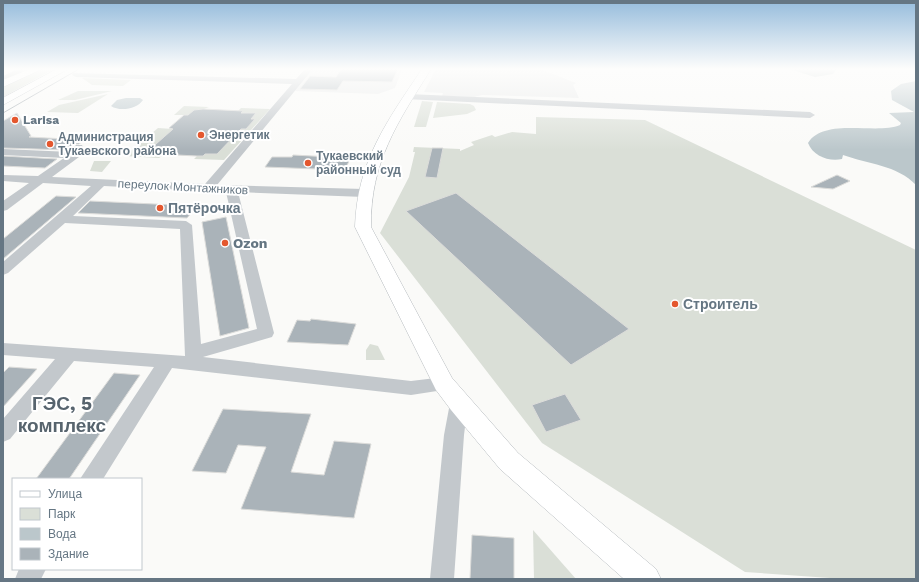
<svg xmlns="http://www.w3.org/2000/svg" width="919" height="582" font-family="'Work Sans',sans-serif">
<rect width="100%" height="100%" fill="#fafaf8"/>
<g fill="#e8e9e9">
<polygon points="313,69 402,69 395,88 378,94 295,91"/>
<polygon points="436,69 540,69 576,83 573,85 579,98 482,95 474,97 442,96 443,93 424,92"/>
</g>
<g fill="#dadfd7">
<polygon points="42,69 54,69 3,97 3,87"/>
<polygon points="82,78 131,80 123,86 92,85"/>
<polygon points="78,91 112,91 75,100 58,100"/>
<polygon points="108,94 78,113 47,112 59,105"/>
<polygon points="422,101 433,102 426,127 414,127"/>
<polygon points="437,102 470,104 474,106 476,110 467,114 433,118"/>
<polygon points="184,106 209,107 188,115 174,115"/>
<polygon points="241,108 270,109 224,160 194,159 197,156 203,156 205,154 217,154 241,129 246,129 254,119 251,119 256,113 241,113 242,111 238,111"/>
<polygon points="536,117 645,120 916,250 916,579 844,579 745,572 542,443 380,233 409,177 415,152 413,152 414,147 460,149 460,151 474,145 471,142 492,135 495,137 512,132 536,134"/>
<polygon points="158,128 173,129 148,151 160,152 158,154 163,155 159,158 125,156"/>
<polygon points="94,161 111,161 102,172 90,171"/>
<polygon points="370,344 378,346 385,360 366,360 366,350"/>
<polygon points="533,530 576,579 534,579"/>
</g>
<g fill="#bbc7cb">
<polygon points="789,69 837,69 833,74 815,77"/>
<path d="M916 81V185C897 165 868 164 843 155L842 159C829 162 813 156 808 143 824 117 877 135 900 125L901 123 889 113 914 112 892 100 891 91 901 84Z"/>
<path d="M126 98H140L143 100C137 109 120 112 111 106L117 100Z"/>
</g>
<g fill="#aab3b9" stroke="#dcdcda">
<polygon points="341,69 398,69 392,82 343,81 337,90 300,89 310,76 336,77"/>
<polygon points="203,109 243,111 241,113 256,113 251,119 255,119 246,129 241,129 217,154 205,154 203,156 197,156 157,154 160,152 147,152 173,129 169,128 184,115 188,115 194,110"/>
<polygon points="17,113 31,136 29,137 84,140 79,144 73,144 70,150 3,148 3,121"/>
<polygon points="432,148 443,148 437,178 425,177"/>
<polygon points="293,155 331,157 330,159 350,160 344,170 265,167 272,157 292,157"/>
<polygon points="3,156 57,159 45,168 3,166"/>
<polygon points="837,175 850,181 833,189 811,187"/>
<polygon points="456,193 629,329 571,365 406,211"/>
<polygon points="56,196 76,197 3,259 3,239"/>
<polygon points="90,201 197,206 187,218 78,213"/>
<polygon points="226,217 249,328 220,336 202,222"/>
<polygon points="311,319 356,324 348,345 287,342 297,320 310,321"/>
<polygon points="9,367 37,369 3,407 3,373"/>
<polygon points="114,373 140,375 69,479 36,479"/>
<polygon points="565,394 581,420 546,432 532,405"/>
<polygon points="223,409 311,414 291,472 324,475 334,441 371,444 354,518 241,509 266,447 238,445 226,473 192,471"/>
<polygon points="472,535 514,538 514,579 470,579"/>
</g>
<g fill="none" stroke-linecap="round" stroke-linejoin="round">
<defs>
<g id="major">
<polygon points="30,69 42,69 3,87 3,80"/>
<polygon points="57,69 68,69 3,105 3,98"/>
<path d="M422 69H431C398 122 370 162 371 227L452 378 518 453 656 569 661 579H624L500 469 451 410 436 390 355 227C357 162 387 121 422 69Z"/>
</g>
</defs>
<use href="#major" stroke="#b5babe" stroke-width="1"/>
<g fill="#c3c8cc" fill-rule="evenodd">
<polygon points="18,69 27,69 3,81 3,76"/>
<path d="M305 69H313L217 185 364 189 370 193 364 197 238 192 274 333 272 337 203 357 411 381 444 377 450 379 453 384 450 389 411 395 172 368 103 479H80L154 367 74 361 10 439 3 442V419L55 359 3 355V343L185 356 180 229 65 223 8 273 3 275V262L91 186 43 183 7 210 3 211V201L29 183 3 181V175L38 176 64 158 3 155V149L71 152 74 145H82L83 147 79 157 52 177 205 184 292 84 76 77 72 75 73 73 296 79ZM104 186 226 192 257 329 201 344 192 225 186 221 73 216Z"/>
<polygon points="408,94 810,112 815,115 810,118 405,99 405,95"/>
<polygon points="459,395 466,397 468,403 464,435 454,579 430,579 444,435 450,403 452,397"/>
<polygon points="19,569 46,569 41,579 15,579"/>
</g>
<use href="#major" fill="#fff" fill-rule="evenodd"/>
<polyline stroke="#a2aab0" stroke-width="1" points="3,113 79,69"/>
</g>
<linearGradient id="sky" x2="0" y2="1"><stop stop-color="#96bcdc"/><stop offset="0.46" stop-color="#fdfdfc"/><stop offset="1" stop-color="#fdfdfc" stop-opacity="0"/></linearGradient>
<rect width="919" height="150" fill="url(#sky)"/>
<g fill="#e4572e" stroke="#fff" stroke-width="1.5">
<circle cx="15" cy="120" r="4"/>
<circle cx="201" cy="135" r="4"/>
<circle cx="50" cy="144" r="4"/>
<circle cx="308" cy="163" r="4"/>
<circle cx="160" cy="208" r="4"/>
<circle cx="225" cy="243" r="4"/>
<circle cx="675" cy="304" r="4"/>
</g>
<g text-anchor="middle" stroke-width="4" stroke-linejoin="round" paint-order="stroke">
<g font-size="12" font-weight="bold" fill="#657683" stroke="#fff" text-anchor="start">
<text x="23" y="124">Larisa</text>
<text x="209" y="139">Энергетик</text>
<text x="58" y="141">Администрация<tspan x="58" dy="14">Тукаевского района</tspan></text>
<text x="316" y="160">Тукаевский<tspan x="316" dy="14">районный суд</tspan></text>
</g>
<g font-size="12" fill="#657683" stroke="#fff">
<text transform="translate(183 187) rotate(3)" y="4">переулок Монтажников</text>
</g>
<g font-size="14" font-weight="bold" fill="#657683" stroke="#fff" text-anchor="start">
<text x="168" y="213">Пятёрочка</text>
<text x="233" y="248">Ozon</text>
<text x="683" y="309">Строитель</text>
</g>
<g font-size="19" font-weight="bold" fill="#57646e" stroke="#fff">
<text x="62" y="410">ГЭС, 5<tspan x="62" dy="22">комплекс</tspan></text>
</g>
</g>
<rect width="919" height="582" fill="none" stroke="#657683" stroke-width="8"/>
<rect x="12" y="478" width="130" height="92" fill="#ffffff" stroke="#c1c8cd"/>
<rect x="20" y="491" width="20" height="6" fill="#ffffff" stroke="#c1c8cd"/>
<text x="48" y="498" font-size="12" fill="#657683">Улица</text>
<rect x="20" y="508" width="20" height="12" fill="#dadfd7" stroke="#c1c8cd"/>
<text x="48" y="518" font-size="12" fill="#657683">Парк</text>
<rect x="20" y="528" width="20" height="12" fill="#bbc7cb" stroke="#c1c8cd"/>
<text x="48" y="538" font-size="12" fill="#657683">Вода</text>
<rect x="20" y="548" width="20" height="12" fill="#aab3b9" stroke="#c1c8cd"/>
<text x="48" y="558" font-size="12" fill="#657683">Здание</text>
</svg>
